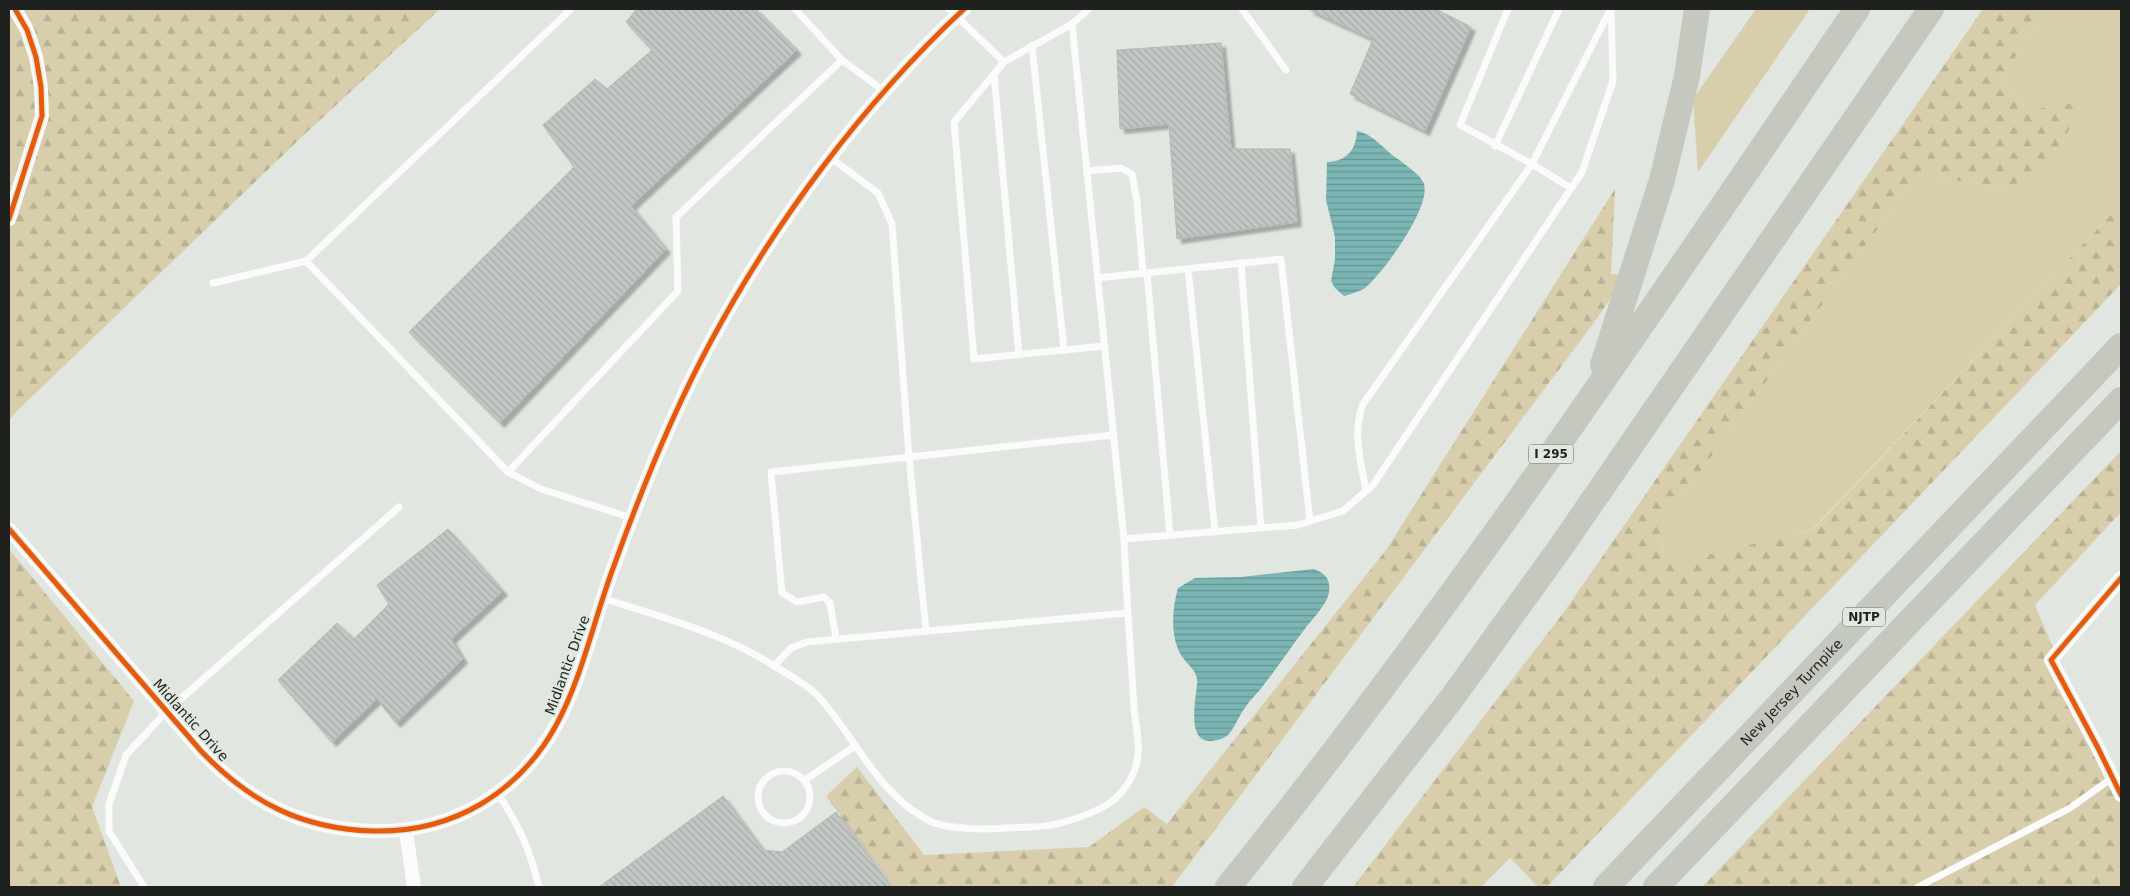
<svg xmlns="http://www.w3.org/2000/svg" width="2130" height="896" font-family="'DejaVu Sans',sans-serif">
<defs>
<pattern id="forest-firs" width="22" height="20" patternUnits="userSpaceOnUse" patternTransform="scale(1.25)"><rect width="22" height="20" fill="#d8ceac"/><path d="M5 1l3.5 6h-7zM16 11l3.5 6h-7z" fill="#b9b194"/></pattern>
<pattern id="water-rules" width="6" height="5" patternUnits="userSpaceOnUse" patternTransform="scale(1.25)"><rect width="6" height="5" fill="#7bb6b4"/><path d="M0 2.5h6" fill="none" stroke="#649492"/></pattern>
<pattern id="building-back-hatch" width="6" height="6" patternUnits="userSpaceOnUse" patternTransform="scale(1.25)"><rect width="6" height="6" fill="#c2c7c4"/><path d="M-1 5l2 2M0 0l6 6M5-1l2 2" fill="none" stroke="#a6aba8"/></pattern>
<filter id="shadow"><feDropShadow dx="4.5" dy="4.5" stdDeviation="1" flood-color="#0004"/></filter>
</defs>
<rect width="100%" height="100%" fill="#e1e6e1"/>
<g fill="#d8ceac">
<polygon points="1756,9 1810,9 1698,172 1693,99"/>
<polygon points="2047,9 2121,9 2121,204 1812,530 1661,567 1662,524 1917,175 2008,188 2028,110 2001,78"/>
</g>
<g fill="url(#forest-firs)">
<polygon points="9,9 440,9 308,131 15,413 9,421"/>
<polygon points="1983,9 2047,9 2001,78 2028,110 2081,102 2054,164 2008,188 1917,175 1662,524 1661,566 1813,530 2121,204 2121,284 1547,887 1538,887 1510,858 1481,887 1353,887 1561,616"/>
<polygon points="1615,189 1611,274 1627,275 1593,324 1172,887 894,887 826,796 857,767 924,855 1089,847 1144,807 1167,824 1386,550"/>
<polygon points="2121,451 2121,512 2035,605 2078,706 2121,794 2121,887 1702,887"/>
<polygon points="9,549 134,701 92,807 121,887 9,887"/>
</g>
<g fill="url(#water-rules)">
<path d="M1357 131C1372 134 1380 145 1391 154 1400 161 1421 174 1424 184 1431 208 1383 273 1365 288 1361 291 1348 295 1344 296L1335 288 1331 281 1335 259V237L1326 200 1327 162C1347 161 1356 150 1357 131Z"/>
<path d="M1314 569C1325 573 1331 580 1329 592 1327 605 1312 619 1304 630 1289 650 1275 671 1259 691 1253 697 1247 704 1242 712 1238 719 1234 728 1229 734 1224 739 1218 740 1211 741 1186 742 1196 700 1197 684 1199 671 1187 665 1181 655 1170 636 1172 609 1178 588L1195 578 1241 577Z"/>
</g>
<g fill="url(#building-back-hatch)" stroke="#b4b9b6" filter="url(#shadow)">
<polygon points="637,9 756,9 797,50 631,206 666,249 500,423 409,332 574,167 543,125 595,79 607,89 652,50 626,22"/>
<polygon points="1308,9 1436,9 1471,27 1425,131 1350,94 1373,39"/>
<polygon points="1221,43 1231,149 1290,149 1297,222 1177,239 1169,124 1120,129 1117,50"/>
<polygon points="448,529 503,591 451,639 463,659 396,723 377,699 332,742 278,680 337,623 354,639 389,604 377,585"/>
<polygon points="723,796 763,850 782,852 836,812 891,887 599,887"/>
</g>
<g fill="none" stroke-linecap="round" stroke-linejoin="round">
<g stroke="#fafbfa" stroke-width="7">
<polyline points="571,9 306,261 508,472 541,489 632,518"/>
<polyline points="949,9 1004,62 1072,24 1089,9"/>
<polyline points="1242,9 1286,70"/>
<polyline points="1508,9 1460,125 1532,164 1571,188"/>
<polyline points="1032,46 1064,350"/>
<polyline points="842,60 884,91"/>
<polyline points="1004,62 954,122 974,359 1104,346"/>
<polyline points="994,74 1019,355"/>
<polyline points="1495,146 1559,9"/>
<polyline points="831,158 878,193 892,224 909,457 926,631"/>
<polyline points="1087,171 1121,168 1132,174 1137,202 1143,273"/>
<polyline points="1241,263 1261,528"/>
<polyline points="1188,269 1215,532"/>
<polyline points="1147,273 1170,535"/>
<polyline points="1097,278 1281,259 1310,521"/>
<polyline points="213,283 306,261"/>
<polyline points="508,472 678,291 676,217 842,60 795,9"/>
<path d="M1366 491C1361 463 1352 432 1363 404L1532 164 1610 10"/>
<polyline points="1124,539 1298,525 1343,511 1373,485 1582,172 1613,81 1611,9"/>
<path d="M602 598C662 617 723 633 776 667 790 676 808 685 819 697 856 738 879 797 932 822 947 829 988 830 1005 828 1023 827 1044 828 1061 823 1095 813 1122 804 1135 769 1142 748 1136 729 1134 709 1131 652 1126 595 1124 539L1072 24"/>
<polyline points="836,639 830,603 824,597 797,602 782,593 771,472 1113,435"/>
<polyline points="774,666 791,648 807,642 1127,613"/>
<circle cx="784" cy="797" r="26"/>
<polyline points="805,780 855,746"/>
<path d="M498 794C519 825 530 850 539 887"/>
<polyline points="144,887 109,831 109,804 126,755 167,711 399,507"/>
<polyline points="1918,887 2070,808 2112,778"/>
</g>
<g stroke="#fafbfa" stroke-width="14">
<polyline points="9,219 42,116 41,87 36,57 27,30 15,9"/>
<path d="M9 529 201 751C250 802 301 829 373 831 412 832 447 824 481 804 573 749 580 655 615 563 642 488 672 414 710 343 774 223 864 102 964 9"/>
<polyline points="2121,578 2051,660 2098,748 2121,795"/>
<polyline points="406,831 414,887"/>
</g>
<g stroke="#c5c8be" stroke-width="26">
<polyline points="1603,365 1662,180 1687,76 1697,9"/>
<path d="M1228 887C1454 607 1654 307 1857 9"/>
<polyline points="1305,887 1452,698 1563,544 1931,9"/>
<path id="s1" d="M1606 887 2121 346"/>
<polyline points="1656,887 2121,400"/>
</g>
<defs>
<g id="cycleway">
<polyline points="9,219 42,116 41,87 36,57 27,30 15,9"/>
<path d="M9 529 201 751C250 802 301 829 373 831 412 832 447 824 481 804 573 749 580 655 615 563 642 488 672 414 710 343 774 223 864 102 964 9"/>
<polyline points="2121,578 2051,660 2098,748 2121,795"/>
</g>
</defs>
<use href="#cycleway" stroke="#e0e9de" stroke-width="8"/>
<use href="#cycleway" stroke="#e8590c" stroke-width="5"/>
</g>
<g text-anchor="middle" stroke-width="4" stroke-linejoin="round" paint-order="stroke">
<g fill="#e0e9de" stroke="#585d57" stroke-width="1">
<rect x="1528.5" y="444.5" width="45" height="19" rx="4"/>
<rect x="1843" y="607.5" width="42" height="19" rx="4"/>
</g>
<g font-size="12" font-weight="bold" fill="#1e211d">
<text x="1551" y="458">I 295</text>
<text x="1864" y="621">NJTP</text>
</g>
<g font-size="14" fill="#1e211d" stroke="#e0e9de">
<text transform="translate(567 665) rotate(-70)" y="5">Midlantic Drive</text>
<text dy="5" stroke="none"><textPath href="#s1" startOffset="269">New Jersey Turnpike</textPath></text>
<text transform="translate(191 720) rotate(48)" y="5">Midlantic Drive</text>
</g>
</g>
<rect width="2130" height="896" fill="none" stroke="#1e211d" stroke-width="20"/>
</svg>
